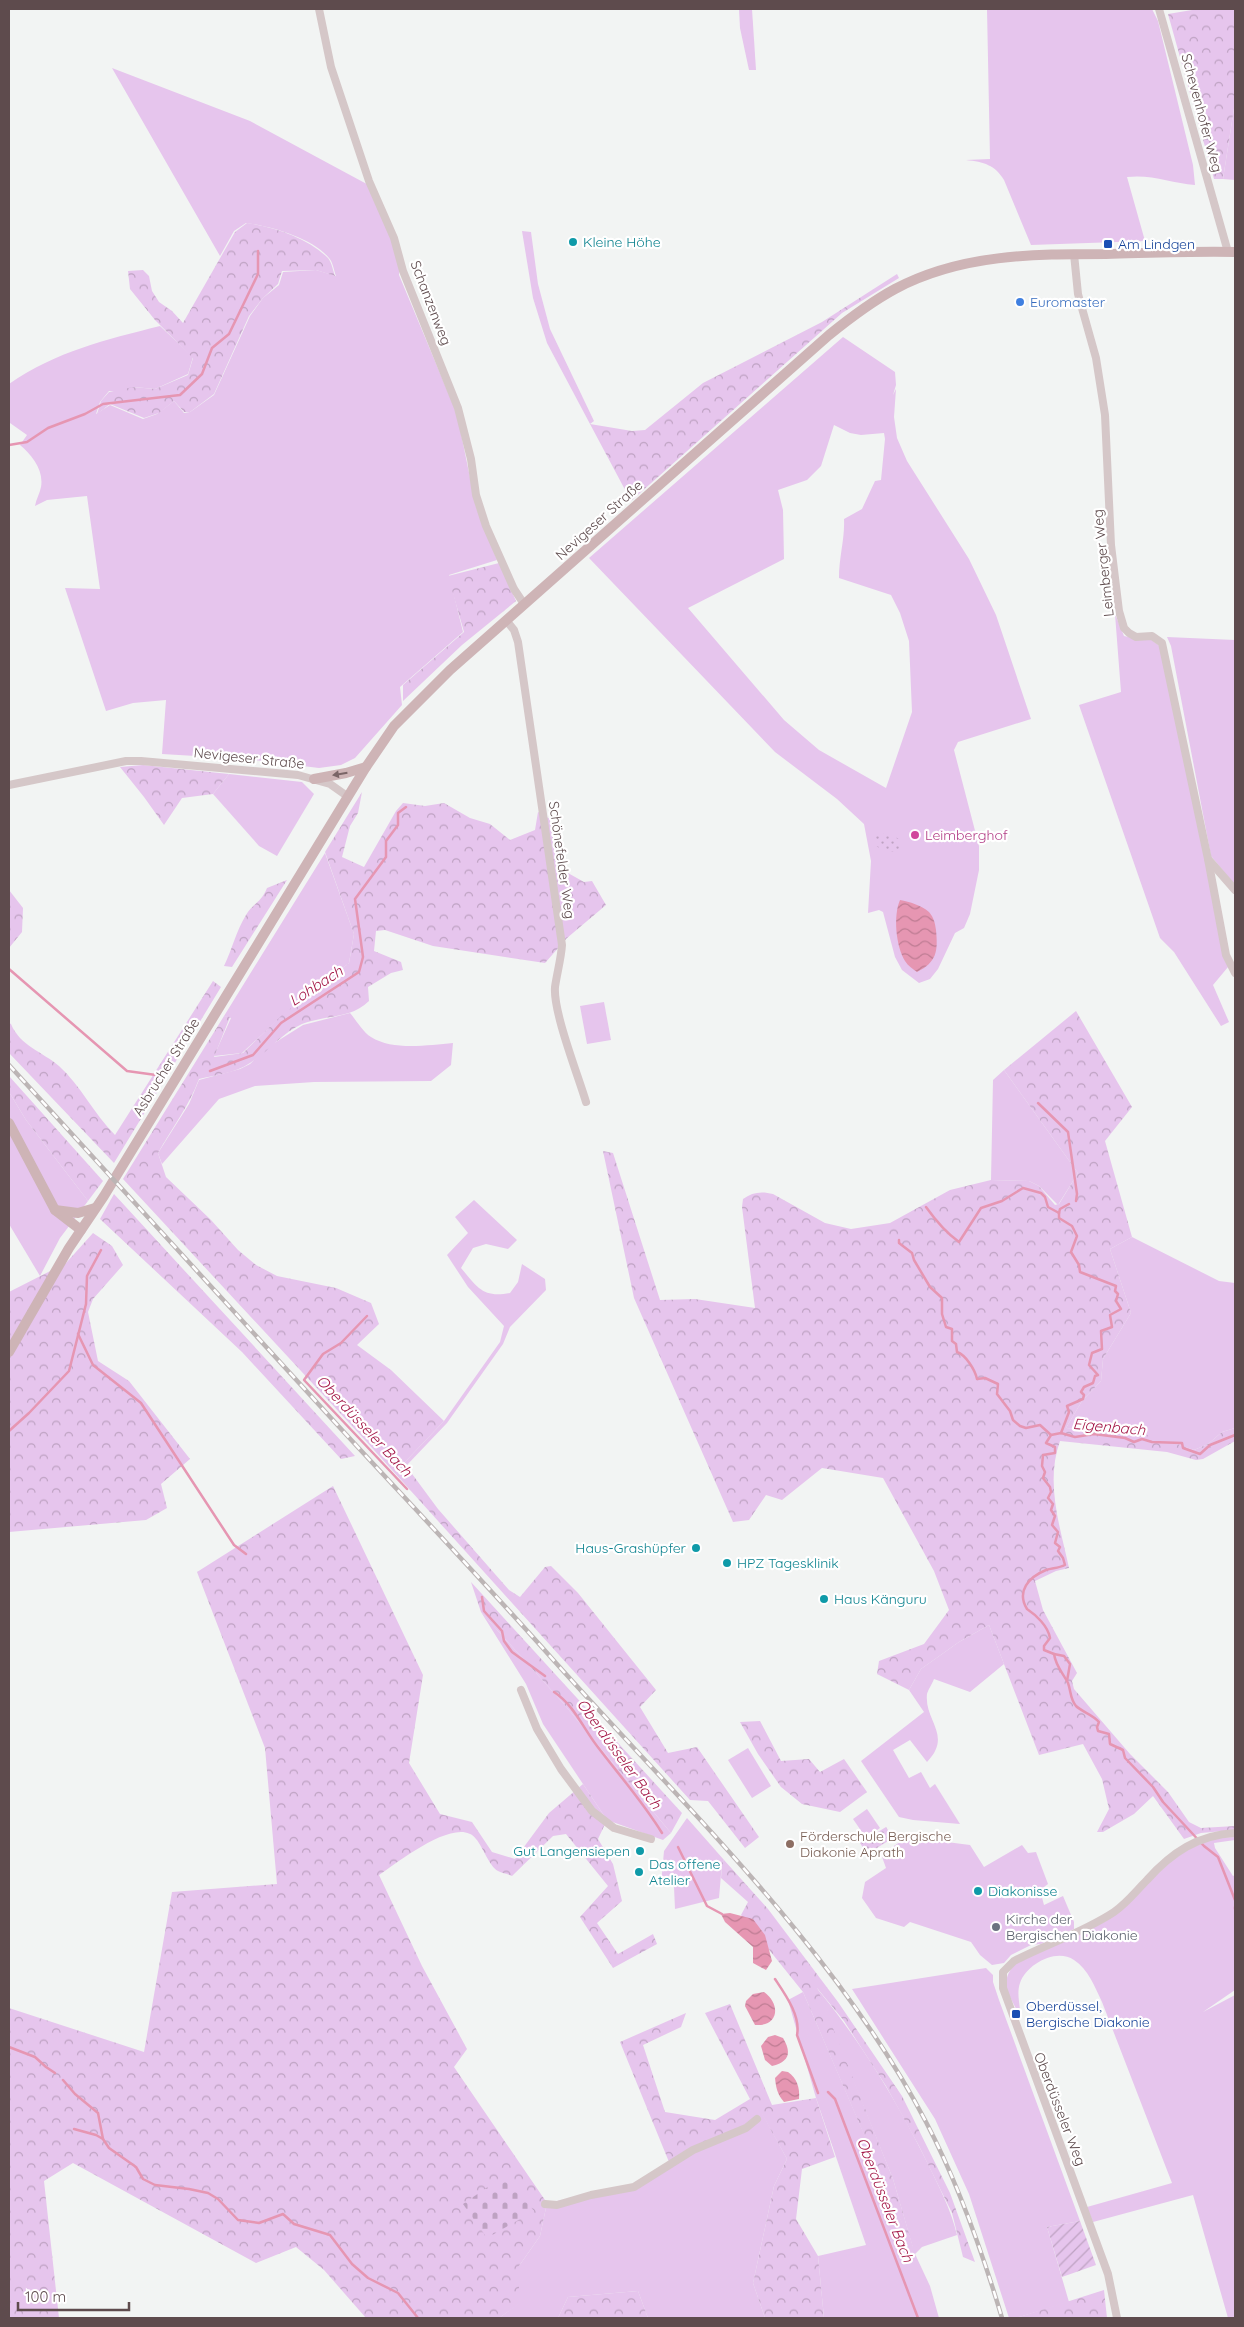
<svg xmlns="http://www.w3.org/2000/svg" width="1244" height="2327" font-family="Quicksand,sans-serif">
<defs>
<pattern id="forest-crowns" width="20" height="18" patternUnits="userSpaceOnUse" patternTransform="scale(1.25)"><rect width="20" height="18" fill="#e6c5ed"/><path d="M2 6a3 3 0 1 1 6 0M12 15a3 3 0 1 1 6 0" fill="none" stroke="#bea2c2"/></pattern>
<pattern id="cemetery-stones" width="16" height="16" patternUnits="userSpaceOnUse" patternTransform="scale(1.25)"><rect width="16" height="16" fill="#e6c5ed"/><path d="M2 7V4a2 2 0 0 1 4 0v3zM10 15v-3a2 2 0 0 1 4 0v3z" fill="#bea2c2"/></pattern>
<pattern id="park-dots" width="8" height="8" patternUnits="userSpaceOnUse" patternTransform="scale(1.25)"><rect width="8" height="8" fill="#e6c5ed"/><path d="M2 2h.1M6 6h.1" fill="none" stroke="#bea2c2" stroke-width="1.8" stroke-linecap="round"/></pattern>
<pattern id="garden-furrows" width="10" height="10" patternUnits="userSpaceOnUse" patternTransform="scale(1.25)"><rect width="10" height="10" fill="#e6c5ed"/><path d="M-1 1l2-2M0 10L10 0M9 11l2-2" fill="none" stroke="#bea2c2"/></pattern>
<pattern id="water-waves" width="16" height="10" patternUnits="userSpaceOnUse" patternTransform="scale(1.25)"><rect width="16" height="10" fill="#e696b2"/><path d="M0 5q4-4 8 0t8 0" fill="none" stroke="#be7c93"/></pattern>
</defs>
<rect width="100%" height="100%" fill="#f2f4f3"/>
<g fill="#e6c5ed" fill-rule="evenodd">
<polygon points="739,9 752,9 756,70 749,70 740,28"/>
<path d="M987 9H1152L1158 21 1193 165 1195 185C1172 183 1151 174 1127 177L1145 241 1031 245 1004 180C995 165 984 162 966 160L990 159Z"/>
<path d="M112 68 250 121 363 182 367 184 392 239 399 261V275L457 414 476 507 497 560 449 575 463 632 400 687 402 705 355 758 341 765 319 768 246 759 162 754 166 700 133 703 106 711 65 588 100 589 87 496 47 500 35 506C36 499 40 493 41 487 44 470 32 455 20 445L27 435 10 423 9 420V384C57 351 105 340 160 326L193 357 188 374 155 389 134 387 121 391H109L100 402 96 414 110 405 143 419 157 414 174 401 184 413 190 412 214 395 250 316 263 298 279 285 283 272 316 270 336 276C334 271 333 262 329 258 313 238 270 226 246 223L234 231 220 256Z"/>
<polygon points="1235,102 1235,180 1223,179"/>
<polygon points="522,231 531,232 538,284 550,329 594,421 590,424 547,343 533,298"/>
<path d="M843 337 895 372 896 385 893 395 896 389 894 417 897 438 907 461 969 559 996 615 1031 719 958 742 954 750 979 846V870L970 914 964 928 955 933 938 969 930 979 919 983 902 970 895 957 883 912 879 910 868 913 871 861 864 824 837 799 775 752 589 558ZM834 425 850 433 861 435 884 433 885 439 881 480 875 481 862 509 844 519C845 538 839 557 839 578L891 595 900 613 909 641 912 712 886 788 819 750 784 720 688 608 784 559 783 510 778 490 807 480 821 466Z"/>
<polygon points="1115,614 1124,636 1137,639 1149,638 1162,648 1228,967 1213,985 1229,1022 1221,1026 1174,952 1160,938 1079,705 1121,692"/>
<polygon points="1167,637 1235,640 1235,885 1211,856 1171,646"/>
<polygon points="229,774 302,782 314,794 277,856 259,846 213,794"/>
<polygon points="325,853 354,934 349,963 283,1015 242,1053 214,1056 231,1018 224,1016"/>
<polygon points="604,1002 611,1040 587,1044 580,1006"/>
<path d="M350 1013C356 1020 363 1032 371 1037 393 1051 428 1045 453 1043L451 1065 431 1081 314 1082 255 1086 219 1099 162 1164 158 1153 189 1104 199 1080 240 1069 250 1064 268 1047 303 1025Z"/>
<polygon points="1004,1070 1078,1173 1058,1205 1039,1186 1029,1181 991,1180 993,1080"/>
<polygon points="9,1092 26,1120 88,1201 60,1238 40,1276 9,1224"/>
<path d="M474 1200 517 1240 508 1249 486 1244 473 1248 461 1268C478 1288 483 1298 510 1293L518 1282 522 1264 545 1279 546 1290 510 1327 503 1344 447 1423 407 1465 404 1463 444 1421 500 1342 504 1326 468 1287 447 1255 468 1233 455 1217Z"/>
<polygon points="1132,1237 1219,1281 1235,1283 1235,1428 1222,1432 1208,1444 1194,1450 1154,1437 1066,1428 1082,1401 1101,1381 1103,1359 1131,1313 1110,1249"/>
<polygon points="481,1612 563,1703 671,1833 663,1840 607,1820 543,1724 526,1684"/>
<path d="M989 1625 1004 1664 970 1692 934 1679C932 1684 928 1690 927 1694 924 1721 953 1735 927 1762L910 1740 893 1750 909 1778 921 1772 930 1788 935 1784 960 1824 913 1820 899 1817 861 1761 924 1712 909 1690 921 1669 959 1642Z"/>
<polygon points="748,1748 771,1786 752,1798 728,1760"/>
<polygon points="867,1809 880,1828 866,1838 853,1819"/>
<polygon points="687,1818 724,1860 722,1863 719,1898 675,1909 674,1887 661,1884 664,1851"/>
<polygon points="908,1837 970,1845 984,1867 1022,1845 1028,1853 1036,1852 1048,1884 1040,1890 1044,1905 1063,1896 1074,1922 1074,1929 1041,1944 1031,1945 1011,1955 1004,1963 992,1965 980,1955 971,1942 910,1922 904,1927 876,1918 862,1898 865,1882 886,1868 881,1854"/>
<path d="M1235 1837V1840L1214 1843 1215 1848 1233 1876 1235 1875V1990L1203 2012 1235 1995V2318H1228L1193 2195 1093 2222 1087 2207 1172 2183 1102 2002C1095 1987 1088 1969 1074 1960 1056 1948 1027 1964 1020 1983 1017 1992 1019 2000 1020 2010L1017 2011C1010 1995 998 1983 1015 1964L1106 1921 1177 1856 1193 1847 1215 1838Z"/>
<polygon points="986,1968 993,1975 993,1982 999,2000 1080,2221 1047,2227 1069,2302 1016,2318 1009,2318 969,2194 935,2119 852,1989"/>
<path d="M815 1986C860 2040 897 2101 928 2164 939 2187 951 2209 957 2235L922 2247 915 2254 930 2286 939 2318H824L818 2256 866 2245 816 2098 788 2000 803 1992 913 2248 893 2179Z"/>
<polygon points="762,2113 787,2159 774,2186 753,2283 765,2318 648,2318 638,2291 568,2297 558,2318 499,2318 518,2304 519,2266 540,2236 547,2203 627,2187 743,2126"/>
</g>
<g fill="url(#forest-crowns)">
<polygon points="1198,9 1235,9 1235,102 1223,179 1214,179 1168,14"/>
<path d="M247 223C275 227 308 238 328 258 332 263 333 271 335 276L316 270 282 271 278 284 263 298 249 316 214 394 190 412H184L174 401 159 413 144 418 110 404 97 414 101 401 109 392 133 387 155 389 188 375 193 358 155 320 130 289 128 271 143 270 149 276 152 291 159 302 172 311 183 323 235 232Z"/>
<polygon points="897,274 899,278 842,313 631,501 590,424 632,431 645,430 703,383 822,322"/>
<polygon points="499,563 516,601 462,645 403,701 403,685 464,632 448,576"/>
<polygon points="143,765 229,774 213,794 182,798 164,825 144,797 120,767"/>
<path d="M362 792 358 813 350 826 342 857 364 867 396 811 403 803 425 806 444 803 470 818 490 824 510 840 535 830 538 812 550 819 559 868 584 882 592 881 606 905 567 938 545 963 433 946 385 930 376 931 374 951 401 962 403 970 391 973 368 987 369 1001C351 1019 325 1015 302 1024 282 1033 268 1052 250 1063 235 1073 216 1075 199 1079 189 1106 172 1128 158 1153L166 1177 211 1220 238 1250 256 1265 277 1276 336 1288 371 1303 379 1324 357 1345 391 1370 444 1421 404 1463 438 1509 509 1590 520 1597 545 1567 551 1566 578 1593 656 1690 640 1707 668 1753 697 1747 759 1837 745 1848 708 1801 690 1800 364 1439 123 1179 224 1016 230 1017 214 1057 243 1053 282 1015 349 963 354 934 325 852Z"/>
<path d="M287 880 232 967 224 966C232 950 236 931 246 915 252 904 261 903 267 888Z"/>
<polygon points="9,890 23,908 22,932 9,948"/>
<path d="M213 981 221 987 114 1163 9 1053V1023L11 1024C20 1046 43 1052 59 1066 81 1086 94 1114 115 1135Z"/>
<path d="M1076 1011 1132 1107 1105 1141 1132 1237 1110 1249 1131 1313 1103 1359 1101 1381 1082 1401 1066 1428 1154 1436 1194 1450 1208 1444 1222 1432 1235 1428V1441L1203 1459 1196 1460 1167 1452 1060 1441C1045 1483 1060 1526 1069 1568L1056 1571 1035 1581 1043 1610 1077 1673 1072 1681 1074 1689 1130 1754 1168 1792 1189 1822 1201 1828 1235 1826V1830L1201 1833 1184 1839 1153 1796 1134 1814 1103 1832H1097L1109 1809 1102 1779 1083 1744 1039 1755 989 1625 959 1642 921 1669 909 1690 877 1674 879 1661 924 1644 949 1610 934 1571 883 1478 822 1468 782 1500 766 1495 749 1520 733 1522 634 1298 603 1151 613 1153 660 1300 695 1299 755 1308 742 1207 743 1199C752 1192 762 1191 773 1194L825 1223 851 1229 890 1223 950 1190 991 1180 1029 1181 1039 1186 1055 1205 1059 1204 1078 1173 1004 1070Z"/>
<polygon points="9,1076 103,1181 88,1201 26,1120 9,1092"/>
<polygon points="114,1194 355,1456 341,1459 242,1352 100,1219"/>
<polygon points="93,1233 112,1246 123,1265 93,1299 88,1312 98,1361 129,1381 190,1459 161,1484 167,1508 146,1520 9,1532 9,1292 66,1263"/>
<path d="M333 1486 423 1675 409 1763 440 1814 472 1822 492 1852 515 1859 549 1813 583 1784 607 1820 598 1839 613 1864 622 1901 597 1923 618 1954 653 1934 657 1944 613 1968 580 1917 608 1886 566 1834 553 1836 512 1876C508 1874 502 1873 498 1871 489 1866 483 1847 476 1839 458 1814 397 1863 379 1875L422 1966 467 2049 454 2067 547 2203 540 2236 519 2266V2304L499 2318H366L324 2270 296 2247 256 2263 73 2163 44 2181 59 2318H9V2008L144 2052 172 1892 277 1884 265 1748 197 1572Z"/>
<polygon points="471,1582 682,1813 671,1833 563,1703 481,1612"/>
<polygon points="760,1721 781,1761 809,1759 820,1772 844,1759 867,1792 840,1812 802,1804 781,1787 758,1754 740,1722"/>
<polygon points="724,1860 768,1909 838,2002 902,2096 950,2193 975,2262 963,2257 952,2213 919,2146 886,2086 844,2021 817,1988 893,2179 915,2254 803,1992 741,1915 748,1902 721,1878 722,1863"/>
<polygon points="730,2004 772,2105 816,2098 835,2157 802,2169 796,2219 818,2256 824,2318 765,2318 753,2283 774,2186 787,2159 762,2114 743,2126 669,2162 620,2042 686,2013 681,2027 643,2045 665,2112 715,2120 750,2099 705,2013"/>
<polygon points="1104,2290 1107,2318 1016,2318"/>
<polygon points="638,2291 648,2318 558,2318 568,2297"/>
</g>
<polygon fill="url(#cemetery-stones)" points="505,2175 534,2211 487,2238 463,2204"/>
<g fill="url(#park-dots)">
<polygon points="887,833 899,839 901,849 888,853 876,846 874,836"/>
<polygon points="886,1827 893,1838 867,1854 860,1843"/>
</g>
<polygon fill="url(#garden-furrows)" points="1080,2221 1096,2265 1062,2277 1047,2227"/>
<g fill="url(#water-waves)">
<path d="M900 900C910 902 921 905 929 912 934 918 935 923 936 930 938 951 937 962 917 972 913 969 908 966 905 961 896 946 893 916 900 900Z"/>
<polygon points="730,1913 753,1919 765,1935 772,1961 766,1970 753,1963 753,1947 725,1922 721,1914"/>
<path d="M764 1992C781 2004 779 2027 755 2025L745 2006 746 2001 753 1994Z"/>
<path d="M775 2035 783 2038C792 2053 789 2062 772 2066L765 2060 761 2046 768 2037Z"/>
<path d="M782 2071 788 2072C797 2078 800 2088 799 2099L784 2102C777 2094 776 2087 775 2078Z"/>
</g>
<g fill="none" stroke-linecap="round" stroke-linejoin="round">
<g stroke="#e696b2" stroke-width="2.5">
<polyline points="9,445 27,442 48,428 85,414 103,404 180,395 202,374 212,348 229,334 258,274 258,251"/>
<polyline points="9,969 127,1071 156,1075"/>
<polyline points="210,1071 253,1055 281,1023 359,972 363,957 355,899 386,857 386,841 398,825 398,813 406,807"/>
<polyline points="1038,1103 1068,1132 1077,1194 1076,1201"/>
<path d="M926 1207C936 1221 945 1232 959 1242L981 1208 1002 1201 1023 1188 1041 1193 1045 1197 1048 1207 1059 1213"/>
<polyline points="1059,1213 1059,1218 1072,1226 1077,1236 1071,1252 1079,1265 1080,1272 1116,1286 1115,1291 1118,1294 1116,1301 1121,1309 1110,1315 1112,1327 1101,1331 1102,1349 1092,1353 1089,1365 1098,1375 1095,1376 1093,1383 1084,1387 1081,1392 1084,1395 1083,1399 1067,1406 1069,1412 1061,1433"/>
<polyline points="1059,1213 1060,1209 1069,1204"/>
<path d="M899 1240V1243L912 1253 914 1260 930 1287 942 1298V1314L946 1327 952 1329V1341L956 1344 957 1352C966 1355 975 1370 977 1379L985 1378 998 1384 997 1394 1010 1411 1013 1420 1020 1426 1026 1428 1040 1425 1051 1435"/>
<polyline points="367,1316 341,1343 323,1354 304,1380 407,1489"/>
<polyline points="78,1334 93,1365 141,1403 234,1545 246,1554"/>
<polyline points="9,1431 29,1413 69,1371 86,1304 87,1276 101,1250"/>
<path d="M1235 1435 1210 1445 1200 1454 1183 1448 1182 1443 1152 1442 1142 1439 1134 1442 1125 1438 1094 1434 1075 1437 1061 1433 1051 1435 1046 1443 1055 1447V1453L1043 1455 1042 1466 1045 1472 1043 1478 1050 1487 1051 1492 1048 1498 1053 1504 1051 1510 1055 1516 1052 1525 1058 1532 1055 1543 1060 1547 1058 1551 1063 1558 1065 1565C1059 1568 1053 1568 1046 1570 1029 1577 1016 1591 1027 1609 1036 1615 1048 1626 1050 1638L1044 1646V1650L1054 1654C1056 1667 1063 1673 1068 1683 1071 1691 1070 1699 1076 1706 1082 1712 1092 1714 1099 1722L1097 1727 1098 1731 1109 1734 1110 1744 1123 1750 1125 1758 1153 1787 1163 1802 1204 1846 1218 1857 1235 1900"/>
<polyline points="482,1597 484,1611 502,1631 504,1641 512,1652 545,1676"/>
<polyline points="1054,1654 1064,1656 1070,1664 1067,1681"/>
<path d="M554 1692C574 1705 583 1728 597 1746 619 1775 643 1802 662 1833"/>
<polyline points="678,1847 707,1906 722,1914"/>
<polyline points="1235,1907 1235,1909"/>
<path d="M775 1979C785 1994 801 2016 797 2035L818 2093"/>
<polyline points="9,2047 35,2057 46,2067 55,2073"/>
<polyline points="63,2080 75,2094 98,2113 103,2139 109,2148 136,2167 143,2179 155,2185 189,2189 208,2193 218,2199 238,2220 259,2223 283,2214 294,2224 330,2235 352,2264 368,2278 398,2293 418,2318"/>
<polyline points="828,2092 835,2099 918,2318"/>
<polyline points="74,2129 96,2135 103,2139"/>
</g>
<g stroke="#d5c7c8" stroke-width="8">
<polyline points="319,9 331,67 369,181 394,238 403,271 458,408 471,459 476,495 486,526 514,589 524,604"/>
<polyline points="1159,9 1228,252"/>
<polyline points="1074,254 1078,294 1096,358 1105,415 1111,545 1119,611 1124,628 1129,633 1136,637 1152,636 1162,643 1208,859 1235,890"/>
<path d="M506 620 514 630 518 642 562 945C561 959 557 973 555 987 553 1012 578 1075 586 1102"/>
<polyline points="9,785 126,761 141,761 298,775 330,784 347,796"/>
<polyline points="1208,859 1226,955 1235,973"/>
<polyline points="521,1690 537,1729 561,1769 592,1811 614,1828 651,1839"/>
<polyline points="545,2204 557,2205 591,2195 634,2187 693,2150 746,2128 757,2119"/>
<path d="M1117 2318 1108 2274 1003 1988V1972L1014 1961C1047 1944 1084 1932 1114 1912 1127 1903 1136 1891 1147 1880 1172 1852 1198 1835 1235 1833"/>
</g>
<g stroke="#ceb4b6" stroke-width="10">
<polyline points="314,779 346,773 366,767"/>
<polyline points="9,1123 55,1210 81,1230"/>
<polyline points="55,1210 78,1213 95,1208"/>
<path d="M9 1352 69 1248 104 1196 366 767 394 726 450 670 829 335C850 318 871 302 895 289 961 254 1033 254 1106 254 1149 253 1192 251 1235 252"/>
</g>
<defs>
<path id="rail" d="M9 1065C120 1187 231 1308 342 1430 414 1508 486 1584 556 1663 684 1806 837 1951 926 2122 959 2185 982 2251 1002 2318"/>
</defs>
<use href="#rail" stroke="#bcb5b5" stroke-width="4.5"/>
<use href="#rail" stroke="#fff" stroke-width="2.5" stroke-dasharray="8" stroke-linecap="butt"/>
</g>
<defs><path id="oneway-solid" d="M-6-.8H1V-3.2L6.5 0L1 3.2V.8H-6Z" transform="scale(1.25)"/></defs>
<use fill="#7a6567" href="#oneway-solid" transform="translate(340 774) rotate(171)"/>
<g fill="#0f9aa8" stroke="#fff" stroke-width="2">
<circle cx="573" cy="242" r="5"/>
<circle cx="696" cy="1548" r="5"/>
<circle cx="727" cy="1563" r="5"/>
<circle cx="824" cy="1599" r="5"/>
<circle cx="640" cy="1851" r="5"/>
<circle cx="639" cy="1872" r="5"/>
<circle cx="978" cy="1891" r="5"/>
</g>
<g fill="#1a4fb4" stroke="#fff" stroke-width="2">
<rect x="1103" y="239" width="10" height="10" rx="2.5"/>
<rect x="1011" y="2009" width="10" height="10" rx="2.5"/>
</g>
<circle fill="#3f7fe0" stroke="#fff" stroke-width="2" cx="1020" cy="302" r="5"/>
<circle fill="#d1479c" stroke="#fff" stroke-width="2" cx="915" cy="835" r="5"/>
<circle fill="#8d6e63" stroke="#fff" stroke-width="2" cx="790" cy="1844" r="5"/>
<circle fill="#6b7280" stroke="#fff" stroke-width="2" cx="996" cy="1927" r="5"/>
<g text-anchor="middle" stroke-width="4.5" stroke-linejoin="round" paint-order="stroke">
<g font-size="14" fill="#5e4b4d" stroke="#fff">
<text transform="translate(1202 113) rotate(75)" y="5">Schevenhofer Weg</text>
<text transform="translate(431 303) rotate(69)" y="5">Schanzenweg</text>
<text transform="translate(599 520) rotate(-42)" y="5">Nevigeser Straße</text>
<text transform="translate(1103 563) rotate(-96)" y="5">Leimberger Weg</text>
<text transform="translate(249 758) rotate(6)" y="5">Nevigeser Straße</text>
<text transform="translate(562 860) rotate(82)" y="5">Schönefelder Weg</text>
<text transform="translate(166 1067) rotate(-58)" y="5">Asbrucher Straße</text>
<text transform="translate(1060 2109) rotate(69)" y="5">Oberdüsseler Weg</text>
</g>
<g font-size="14" fill="#0d838f" stroke="#fff" text-anchor="start">
<text x="583" y="247">Kleine Höhe</text>
<text x="686" y="1553" text-anchor="end">Haus-Grashüpfer</text>
<text x="737" y="1568">HPZ Tagesklinik</text>
<text x="834" y="1604">Haus Känguru</text>
<text x="630" y="1856" text-anchor="end">Gut Langensiepen</text>
<text x="649" y="1869">Das offene<tspan x="649" dy="16">Atelier</tspan></text>
<text x="988" y="1896">Diakonisse</text>
</g>
<g font-size="14" fill="#164399" stroke="#fff" text-anchor="start">
<text x="1118" y="249">Am Lindgen</text>
<text x="1026" y="2011">Oberdüssel,<tspan x="1026" dy="16">Bergische Diakonie</tspan></text>
</g>
<g font-size="14" fill="#366cbe" stroke="#fff" text-anchor="start">
<text x="1030" y="307">Euromaster</text>
</g>
<g font-size="14" fill="#b23c85" stroke="#fff" text-anchor="start">
<text x="925" y="840">Leimberghof</text>
</g>
<g font-size="14" fill="#785e54" stroke="#fff" text-anchor="start">
<text x="800" y="1841">Förderschule Bergische<tspan x="800" dy="16">Diakonie Aprath</tspan></text>
</g>
<g font-size="14" fill="#5b616d" stroke="#fff" text-anchor="start">
<text x="1006" y="1924">Kirche der<tspan x="1006" dy="16">Bergischen Diakonie</tspan></text>
</g>
<g font-size="15" font-style="italic" fill="#a41848" stroke="#fff">
<text transform="translate(316 986) rotate(-33)" y="5">Lohbach</text>
<text transform="translate(364 1426) rotate(47)" y="5">Oberdüsseler Bach</text>
<text transform="translate(1109 1427) rotate(5)" y="5">Eigenbach</text>
<text transform="translate(619 1754) rotate(54)" y="5">Oberdüsseler Bach</text>
<text transform="translate(885 2200) rotate(69)" y="5">Oberdüsseler Bach</text>
</g>
</g>
<rect width="1244" height="2327" fill="none" stroke="#5e4b4d" stroke-width="20"/>
<path d="M18 2302v8h111v-8" fill="none" stroke="#5e4b4d" stroke-width="2.5"/>
<text x="25" y="2302" font-size="15" fill="#5e4b4d" stroke="#ffffff" stroke-width="4" paint-order="stroke">100 m</text>
</svg>
